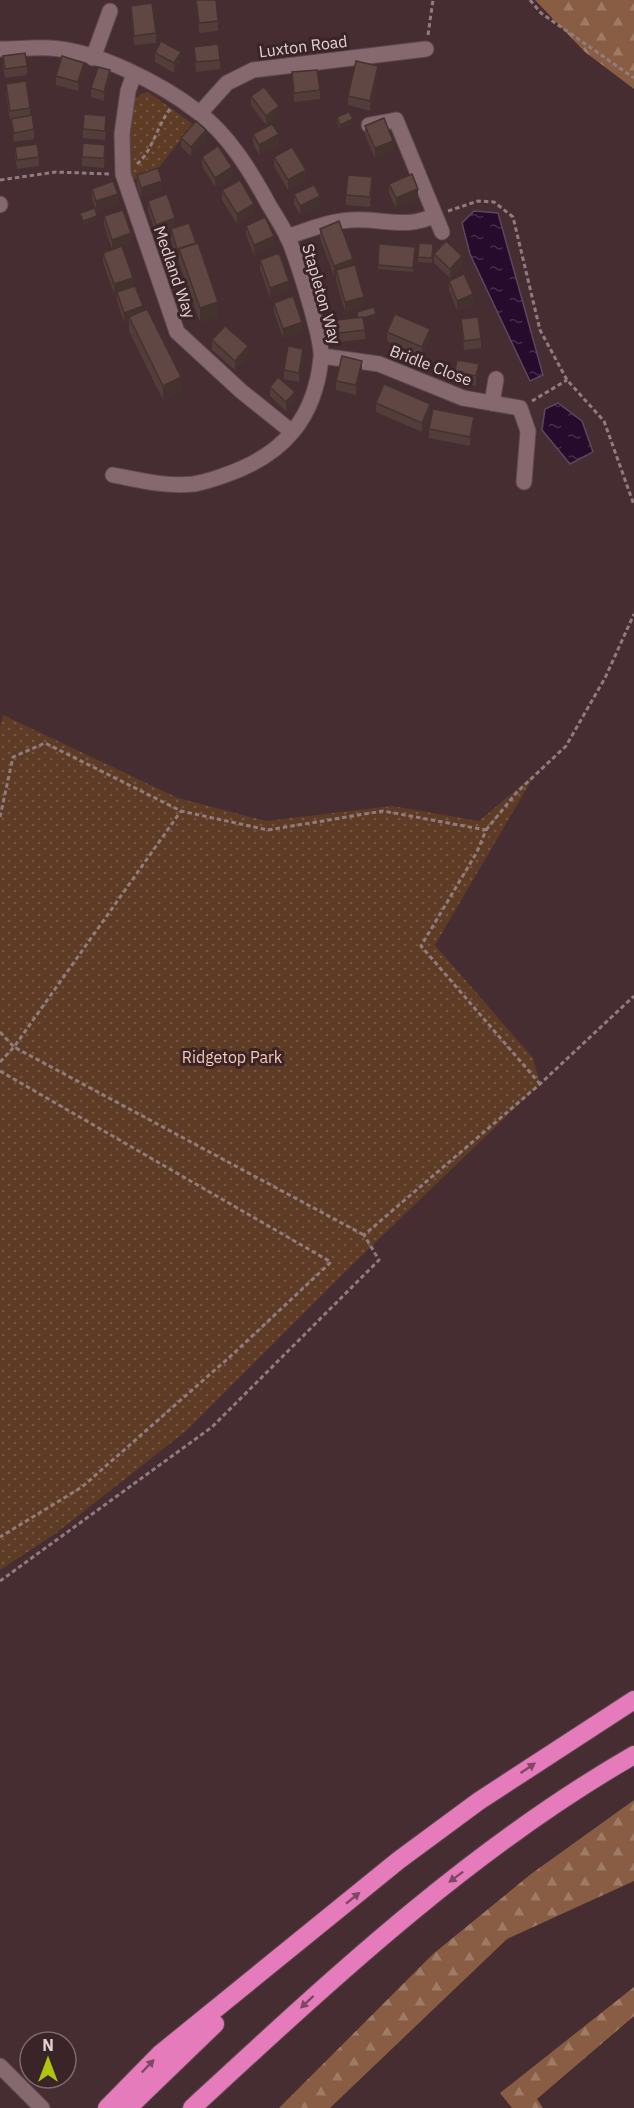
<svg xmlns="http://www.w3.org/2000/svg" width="634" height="2108" font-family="'IBM Plex Sans',sans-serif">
<defs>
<pattern id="forest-firs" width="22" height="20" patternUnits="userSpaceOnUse" patternTransform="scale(1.5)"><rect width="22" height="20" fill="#895d43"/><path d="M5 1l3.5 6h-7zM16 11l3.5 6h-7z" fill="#9f7b66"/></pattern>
<pattern id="park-dots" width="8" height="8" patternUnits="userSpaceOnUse" patternTransform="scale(1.5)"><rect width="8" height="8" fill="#5e3b25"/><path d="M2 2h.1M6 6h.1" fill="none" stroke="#755644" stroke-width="1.8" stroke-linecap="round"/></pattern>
<pattern id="water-ripples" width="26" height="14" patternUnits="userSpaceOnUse" patternTransform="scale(1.5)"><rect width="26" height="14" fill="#270b2c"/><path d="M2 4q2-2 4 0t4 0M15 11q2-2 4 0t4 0" fill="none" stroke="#462e4a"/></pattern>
</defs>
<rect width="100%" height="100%" fill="#462d32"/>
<g fill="url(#forest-firs)">
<polygon points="535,0 634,0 634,89 585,52"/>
<polygon points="634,1800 634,1881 507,1939 330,2108 279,2108 433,1954 531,1874"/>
<polygon points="634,1987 634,2016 537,2099 543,2108 512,2108 500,2093"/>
</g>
<g fill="url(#park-dots)">
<path d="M148 92 193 124 156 171 132 180C128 167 126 112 133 102 136 97 141 93 148 92Z"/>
<polygon points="3,715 178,798 266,821 392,806 479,821 535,774 435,945 533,1058 540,1084 352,1265 186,1431 55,1534 0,1570 0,727"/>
</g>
<g fill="url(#water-ripples)" stroke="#5e465e" stroke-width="1.5">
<polygon points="474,211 498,213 543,375 530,381 470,254 462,223"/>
<polygon points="558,403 582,421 593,452 570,464 542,430 545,409"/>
</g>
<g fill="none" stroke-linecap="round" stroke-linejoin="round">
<defs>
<g id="minor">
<path d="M0 49C16 49 33 47 50 48 96 50 162 84 198 112 229 135 251 172 269 205 275 215 282 226 287 236 296 255 323 340 321 358 315 418 284 454 228 474 217 478 206 482 194 484 166 487 139 480 113 475"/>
<polyline points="93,58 110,11"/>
<polyline points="134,74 128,91 122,134 123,174 177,332 241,391 292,432"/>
<polyline points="200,113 227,83 253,70 426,49"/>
<polyline points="0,204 0,205"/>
<polyline points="435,215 442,232"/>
<path d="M287 237C308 230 329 221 351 220 381 218 407 230 435 215L396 120 369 125"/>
<polyline points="322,356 379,364 463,398 520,408 528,431 524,482"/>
<polyline points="492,403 496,379"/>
<polyline points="0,2066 42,2108"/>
</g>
<g id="highway">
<polyline points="107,2108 160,2054 399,1860 479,1801 634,1700"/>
<polyline points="128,2108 215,2024"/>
<path d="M192 2108C331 1980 469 1850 634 1755"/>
</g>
</defs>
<use href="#minor" stroke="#5e494e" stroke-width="17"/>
<use href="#highway" stroke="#5e494e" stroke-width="20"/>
<g stroke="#907c7f" stroke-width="3" stroke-dasharray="4.5 3" stroke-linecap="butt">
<polyline points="530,0 541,13 634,78"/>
<polyline points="428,35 433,0"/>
<path d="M137 164C152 152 157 126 170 109"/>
<polyline points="0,180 56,172 110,174"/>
<polyline points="448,211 478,201 494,202 513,217 540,330 567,380 604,421 634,505"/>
<polyline points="532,401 567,380"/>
<polyline points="0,817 13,757 45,743 181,811 268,830 383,811 486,830 477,852 421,946 540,1084"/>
<polyline points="486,830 517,792 566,746 605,678 634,614"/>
<polyline points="0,1032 14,1047 364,1235"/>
<polyline points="0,1062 14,1047 181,811"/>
<polyline points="0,1071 331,1262 233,1354 82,1487 0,1537"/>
<polyline points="0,1581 212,1427 379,1260 364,1235 540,1084 634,996"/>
</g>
<use href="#minor" stroke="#85696e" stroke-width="15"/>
<use href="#highway" stroke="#e67bbc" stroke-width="18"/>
</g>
<g fill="#533d3a">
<polygon points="196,0 218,21 218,31 199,33"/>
<polygon points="131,6 156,33 156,43 134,45 131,15"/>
<polygon points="194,47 220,60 220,69 196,72"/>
<polygon points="155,53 181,61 174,73 155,62"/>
<polygon points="3,56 27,66 27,75 5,78 3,66"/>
<polygon points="84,72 78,91 56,85 56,76"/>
<polygon points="292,72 320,90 320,99 294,102"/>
<polygon points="378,76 370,111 348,105 348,96"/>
<polygon points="110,79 104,101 91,97 91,88"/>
<polygon points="6,84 30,108 30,116 34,129 34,139 14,142 11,120 10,121 6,93"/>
<polygon points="251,96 279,116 266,125 251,105"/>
<polygon points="337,117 353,124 340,129 337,122"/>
<polygon points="106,125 105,140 83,138 83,129"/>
<polygon points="365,126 393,150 375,158 365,135"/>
<polygon points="253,134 279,144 259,155 253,144"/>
<polygon points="181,138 206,140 191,156 181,147"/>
<polygon points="15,147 39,157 39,166 17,169 15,157"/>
<polygon points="105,154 104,168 82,166 82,157"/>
<polygon points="202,157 232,176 215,187 202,166"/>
<polygon points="274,157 306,180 288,190 274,166"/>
<polygon points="137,175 162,190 141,197 137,185"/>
<polygon points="389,184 418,198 396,208 389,193"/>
<polygon points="372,187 370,207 346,205 346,195"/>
<polygon points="92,189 118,203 96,211 92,198"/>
<polygon points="222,190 254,213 237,224 222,200"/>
<polygon points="294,194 320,206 300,215 294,204"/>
<polygon points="148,201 175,227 156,234 148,210"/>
<polygon points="104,216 131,243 112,249 104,225"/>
<polygon points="246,226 274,246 254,255 246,235"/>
<polygon points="171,229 218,316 200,322 179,263 179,258 177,259 171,239"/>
<polygon points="320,229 353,266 364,306 345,311 336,280 336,275 334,276 320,238"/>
<polygon points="419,243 433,244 432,263 418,262"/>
<polygon points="415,247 413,272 378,269 378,265"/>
<polygon points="103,253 133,286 143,310 181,391 163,400 129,331 129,321 124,322 117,301 117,293 114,294 103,262"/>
<polygon points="434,254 462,266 450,278 434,263"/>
<polygon points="260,260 289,291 270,298 260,269"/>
<polygon points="449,281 473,304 457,310 449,290"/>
<polygon points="274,303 302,332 283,338 274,312"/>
<polygon points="357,312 376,319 364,322 365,339 339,342 337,320 357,318"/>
<polygon points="461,319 481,339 481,348 464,350"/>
<polygon points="387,332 430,339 422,356 387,341"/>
<polygon points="212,340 248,355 235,370 212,350"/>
<polygon points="303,358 299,382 284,379 284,370"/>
<polygon points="362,370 356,395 336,390 336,381"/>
<polygon points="455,372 479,373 476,386 455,381"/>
<polygon points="270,387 295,401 286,411 270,396"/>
<polygon points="376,403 430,413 422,432 376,412"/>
<polygon points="474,426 470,446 429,438 429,429"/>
</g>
<g fill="#44322f">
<polygon points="181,52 181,61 174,73 174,63"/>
<polygon points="84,63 84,72 78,91 78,82"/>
<polygon points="378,66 378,76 370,111 370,101"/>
<polygon points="110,70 110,79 104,101 104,92"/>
<polygon points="279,106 279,116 266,125 266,116"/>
<polygon points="353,119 353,124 340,129 340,125"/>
<polygon points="206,130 206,140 191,156 191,147"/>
<polygon points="279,134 279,144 259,155 259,145"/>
<polygon points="393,141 393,150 375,158 375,148"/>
<polygon points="232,167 232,176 215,187 215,178"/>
<polygon points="306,170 306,180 288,190 288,180"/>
<polygon points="162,181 162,190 141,197 141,188"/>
<polygon points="418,189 418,198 396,208 396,198"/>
<polygon points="118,194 118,203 96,211 96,201"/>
<polygon points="320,196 320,206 300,215 300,206"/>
<polygon points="254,204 254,213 237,224 237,214"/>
<polygon points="97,216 97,220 83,225 83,221"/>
<polygon points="175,218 175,227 156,234 156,225"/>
<polygon points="131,233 131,243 112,249 112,240"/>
<polygon points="274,236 274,246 254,255 254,245"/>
<polygon points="196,243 179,249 179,258 177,259 177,249"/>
<polygon points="462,256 462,266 450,278 450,269"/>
<polygon points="353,259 353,269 336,270 336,275 334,276 334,266"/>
<polygon points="133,278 133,287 114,294 114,284"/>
<polygon points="289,281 289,291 270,298 270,288"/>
<polygon points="473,294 473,304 457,310 457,301"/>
<polygon points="364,297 364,306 345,311 345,302"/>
<polygon points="218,302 218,316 200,322 200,308"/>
<polygon points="143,306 143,316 129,317 129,321 124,322 124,313"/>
<polygon points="376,314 376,319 359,324 359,319"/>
<polygon points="302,322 302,332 283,338 283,329"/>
<polygon points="430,329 430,339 422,356 422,347"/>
<polygon points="248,346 248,355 235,370 235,361"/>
<polygon points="303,349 303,358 299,382 299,373"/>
<polygon points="362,361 362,370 356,395 356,385"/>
<polygon points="479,364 479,373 476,386 476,376"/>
<polygon points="181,377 181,391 163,400 163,386"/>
<polygon points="295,392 295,401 286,411 286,402"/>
<polygon points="430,404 430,413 422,432 422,423"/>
<polygon points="474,417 474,426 470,446 470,437"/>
</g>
<g fill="#614743" stroke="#44322f" stroke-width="1.5">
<polygon points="196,0 216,0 218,21 199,23"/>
<polygon points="152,3 156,33 134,36 131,6"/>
<polygon points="161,41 181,52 174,63 155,53"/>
<polygon points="218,44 220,60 196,62 194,47"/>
<polygon points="25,53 27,66 5,69 3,56"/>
<polygon points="62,56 84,63 78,82 56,76"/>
<polygon points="356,61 378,66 370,101 348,96"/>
<polygon points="98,67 110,70 104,92 91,88"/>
<polygon points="317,70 320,90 294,93 292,72"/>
<polygon points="26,81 30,108 10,111 6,84"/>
<polygon points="264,87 279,106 266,116 251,96"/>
<polygon points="349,112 353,119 340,125 337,117"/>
<polygon points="84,114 106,116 105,131 83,129"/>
<polygon points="32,115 34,129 14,133 11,119"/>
<polygon points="384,118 393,141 375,148 365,126"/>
<polygon points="196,121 206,130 191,147 181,138"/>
<polygon points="272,124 279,134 259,145 253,134"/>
<polygon points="83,143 105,145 104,158 82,157"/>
<polygon points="37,144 39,157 17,160 15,147"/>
<polygon points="218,146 232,167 215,178 202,157"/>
<polygon points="292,147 306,170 288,180 274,157"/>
<polygon points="158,168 162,181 141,188 137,175"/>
<polygon points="412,174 418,189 396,198 389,184"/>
<polygon points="348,175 372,177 370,197 346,195"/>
<polygon points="240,180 254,204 237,214 222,190"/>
<polygon points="113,181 118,194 96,201 92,189"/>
<polygon points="314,185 320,196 300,206 294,194"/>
<polygon points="167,194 175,218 156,225 148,201"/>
<polygon points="95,208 97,216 83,221 80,213"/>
<polygon points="123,210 131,233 112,240 104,216"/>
<polygon points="265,217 274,236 254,245 246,226"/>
<polygon points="339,221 353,259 334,266 320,229"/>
<polygon points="189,223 196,243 177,249 171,229"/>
<polygon points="446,241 462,256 450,269 434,254"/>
<polygon points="198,243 218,302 200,308 179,249"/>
<polygon points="419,243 433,244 432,258 418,257"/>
<polygon points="379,244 415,247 413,268 378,265"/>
<polygon points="122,246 133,278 114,284 103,253"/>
<polygon points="279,253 289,281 270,288 260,260"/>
<polygon points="355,265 364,297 345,302 336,270"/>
<polygon points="464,274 473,294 457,301 449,281"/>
<polygon points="135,286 143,306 124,313 117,292"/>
<polygon points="293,296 302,322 283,329 274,303"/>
<polygon points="374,307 376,314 363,318 358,318 357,312"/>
<polygon points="147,309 181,377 163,386 129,317"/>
<polygon points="395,314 430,329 422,347 387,332"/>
<polygon points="363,317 365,330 339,333 337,320"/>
<polygon points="478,317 481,339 464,341 461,319"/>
<polygon points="225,326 248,346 235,361 212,340"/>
<polygon points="288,346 303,349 299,373 284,370"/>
<polygon points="342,356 362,361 356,385 336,381"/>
<polygon points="457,360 479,364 476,376 455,372"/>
<polygon points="278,377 295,392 286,402 270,387"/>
<polygon points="384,384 430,404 422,423 376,403"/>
<polygon points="433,409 474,417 470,437 429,429"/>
</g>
<defs><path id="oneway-solid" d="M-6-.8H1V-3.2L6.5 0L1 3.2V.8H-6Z" transform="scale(1.5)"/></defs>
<g fill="#7f4763">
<use href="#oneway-solid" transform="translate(528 1768) rotate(-34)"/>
<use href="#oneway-solid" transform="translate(456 1877) rotate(143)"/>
<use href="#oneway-solid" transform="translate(353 1898) rotate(-39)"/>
<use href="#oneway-solid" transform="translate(307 2002) rotate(137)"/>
<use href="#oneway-solid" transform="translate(148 2066) rotate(-46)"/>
</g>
<g text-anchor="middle" stroke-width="6" stroke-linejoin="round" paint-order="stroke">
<g font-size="16" fill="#e0d0d2" stroke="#3b2428">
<text transform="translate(303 46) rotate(-7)" y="6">Luxton Road</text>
<text transform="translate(175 272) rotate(71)" y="6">Medland Way</text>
<text transform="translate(322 294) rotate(74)" y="6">Stapleton Way</text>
<text transform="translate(431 365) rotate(21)" y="6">Bridle Close</text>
</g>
<g font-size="16" fill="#f5cab1" stroke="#3b2428">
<text x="232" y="1063">Ridgetop Park</text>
</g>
</g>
<g transform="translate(48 2060)"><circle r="28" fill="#3b2428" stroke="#7d696c" stroke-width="1.5"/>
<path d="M0-4.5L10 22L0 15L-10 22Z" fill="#adc60d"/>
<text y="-9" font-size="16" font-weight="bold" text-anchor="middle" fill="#e0d0d2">N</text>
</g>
</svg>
